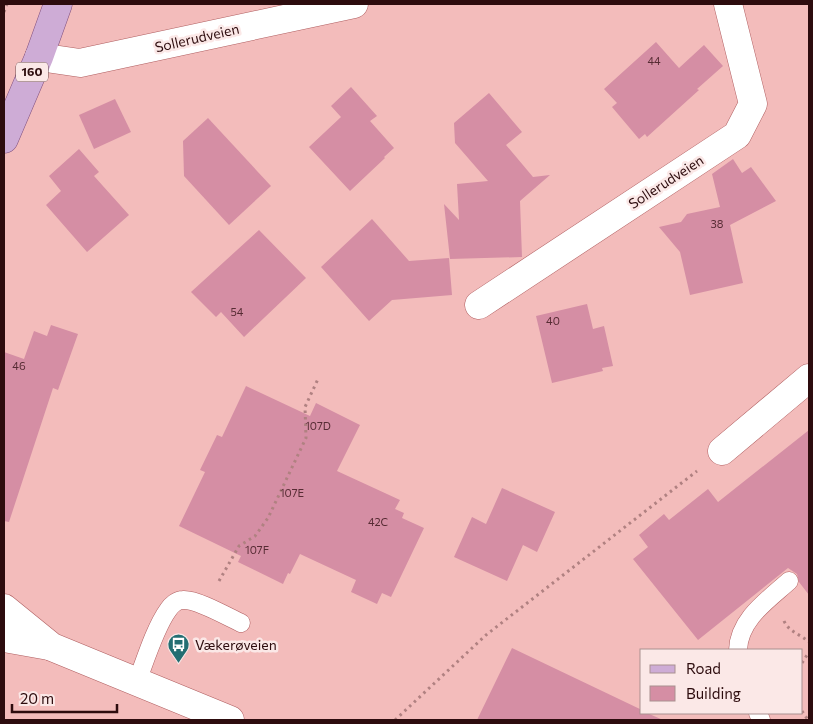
<svg xmlns="http://www.w3.org/2000/svg" width="813" height="724" font-family="Commissioner,sans-serif">
<rect width="100%" height="100%" fill="#f3bcbb"/>
<g fill="#d58ea4">
<polygon points="656,42 679,68 704,45 723,66 697,89 699,90 647,137 645,134 639,139 612,107 617,103 604,89"/>
<polygon points="351,87 377,116 370,121 394,148 384,157 385,158 350,191 309,147 341,117 331,106"/>
<polygon points="489,93 522,132 506,145 533,177 550,175 520,201 522,257 450,259 444,204 459,220 457,184 488,181 455,143 454,123"/>
<polygon points="115,99 131,132 94,149 79,115"/>
<polygon points="208,118 271,186 229,225 184,176 183,141"/>
<polygon points="79,149 99,172 94,176 129,215 87,252 46,205 61,191 49,176"/>
<polygon points="733,159 742,173 751,167 776,201 730,225 743,283 690,295 680,252 659,227 681,222 687,214 720,207 712,174"/>
<polygon points="372,219 409,261 449,258 452,295 392,300 369,321 321,267"/>
<polygon points="259,230 306,278 244,337 221,312 216,317 191,292"/>
<polygon points="587,304 593,329 604,326 613,366 602,368 603,371 552,383 536,316"/>
<polygon points="51,325 78,334 58,390 53,388 9,522 4,521 4,352 24,359 34,331 47,336"/>
<polygon points="246,386 310,416 316,403 360,425 337,471 400,500 395,509 404,513 402,518 424,528 391,597 382,593 377,604 351,592 356,580 300,554 290,574 288,573 283,584 238,562 241,556 179,526 205,472 200,470 217,435 222,437"/>
<polygon points="809,430 809,595 799,582 797,574 788,568 698,640 633,559 648,547 639,535 664,514 669,520 708,489 718,502"/>
<polygon points="502,488 555,512 537,552 523,545 507,581 454,557 472,517 486,524"/>
<polygon points="512,648 642,710 642,713 647,713 663,720 477,720"/>
</g>
<g fill="none" stroke-linecap="round" stroke-linejoin="round">
<defs>
<g id="lane">
<path d="M738 650C739 619 768 600 789 581"/>
<path d="M137 682C145 661 155 628 168 610 171 605 177 600 183 600 197 599 228 617 241 623"/>
<polyline points="758,713 761,720"/>
</g>
<g id="street">
<polyline points="39,57 80,63 354,4"/>
<polyline points="479,305 737,135 753,104 728,4"/>
<polyline points="722,451 809,378"/>
</g>
<g id="secondary">
<polyline points="4,608 52,647 230,720"/>
<polyline points="4,638 49,646"/>
</g>
<polyline id="primary" points="4,139 39,57 58,4"/>
</defs>
<use href="#lane" stroke="#af5d5f" stroke-width="19"/>
<use href="#street" stroke="#af5d5f" stroke-width="29"/>
<use href="#secondary" stroke="#af5d5f" stroke-width="29"/>
<use href="#primary" stroke="#80507e" stroke-width="29"/>
<g stroke="#b08181" stroke-width="3" stroke-dasharray="2.5 4" stroke-linecap="butt">
<polyline points="4,12 7,4"/>
<polyline points="219,581 239,546 255,536 268,518 306,438 305,407 318,379"/>
<path d="M784 621C789 632 800 634 809 642"/>
<polyline points="802,663 809,652"/>
<polyline points="802,711 808,720"/>
<polyline points="395,720 486,635 697,471"/>
</g>
<use href="#lane" stroke="#fff" stroke-width="18"/>
<use href="#street" stroke="#fff" stroke-width="28"/>
<use href="#secondary" stroke="#fff" stroke-width="28"/>
<use href="#primary" stroke="#ceacd6" stroke-width="28"/>
</g>
<defs>
<symbol id="bus-pin" viewBox="-11 -11 22 30"><path d="M0 17L-7.5 6A9.5 9.5 0 1 1 7.5 6Z" fill="#236e72" stroke="#fbe8e7"/><path d="M-5-6H5V4H4V6H2V4H-2V6H-4V4H-5ZM-3.5-4V0h7V-4ZM-3.5 1.2v1.5H-2V1.2ZM2 1.2v1.5H3.5V1.2Z" fill="#fff"/></symbol>
</defs>
<g fill-rule="evenodd">
<use href="#bus-pin" x="166" y="632" width="25" height="34"/>
</g>
<g text-anchor="middle" stroke-width="5" stroke-linejoin="round" paint-order="stroke">
<g font-size="11" fill="#572c34">
<text x="654" y="65">44</text>
<text x="717" y="228">38</text>
<text x="237" y="316">54</text>
<text x="553" y="325">40</text>
<text x="19" y="370">46</text>
<text x="318" y="430">107D</text>
<text x="292" y="497">107E</text>
<text x="378" y="526">42C</text>
<text x="257" y="554">107F</text>
</g>
<rect fill="#fbe8e7" stroke="#6b4e4f" stroke-width="1" x="16" y="62.5" width="32" height="19" rx="4"/>
<g font-size="12" font-weight="bold" fill="#2d0c0e">
<text x="32" y="76">160</text>
</g>
<g font-size="14" fill="#2d0c0e" stroke="#fbe8e7">
<text transform="translate(197 38) rotate(-13)" y="5">Sollerudveien</text>
<text transform="translate(666 182) rotate(-33)" y="5">Sollerudveien</text>
</g>
<g font-size="14" fill="#2d0c0e" stroke="#fbe8e7" text-anchor="start">
<text x="195" y="650">Vækerøveien</text>
</g>
</g>
<rect width="813" height="724" fill="none" stroke="#2d0c0e" stroke-width="10"/>
<rect x="640" y="649" width="162" height="65" fill="#fbe8e7" stroke="#a99090"/>
<rect x="650" y="665" width="25" height="8" fill="#ceacd6" stroke="#a99090"/>
<text x="686" y="674" font-size="15" fill="#2d0c0e">Road</text>
<rect x="650" y="686" width="25" height="15" fill="#d58ea4" stroke="#a99090"/>
<text x="686" y="699" font-size="15" fill="#2d0c0e">Building</text>
<path d="M12 704v8h105v-8" fill="none" stroke="#2d0c0e" stroke-width="2.5"/>
<text x="20" y="704" font-size="15" fill="#2d0c0e" stroke="#fbe8e7" stroke-width="4" paint-order="stroke">20 m</text>
</svg>
